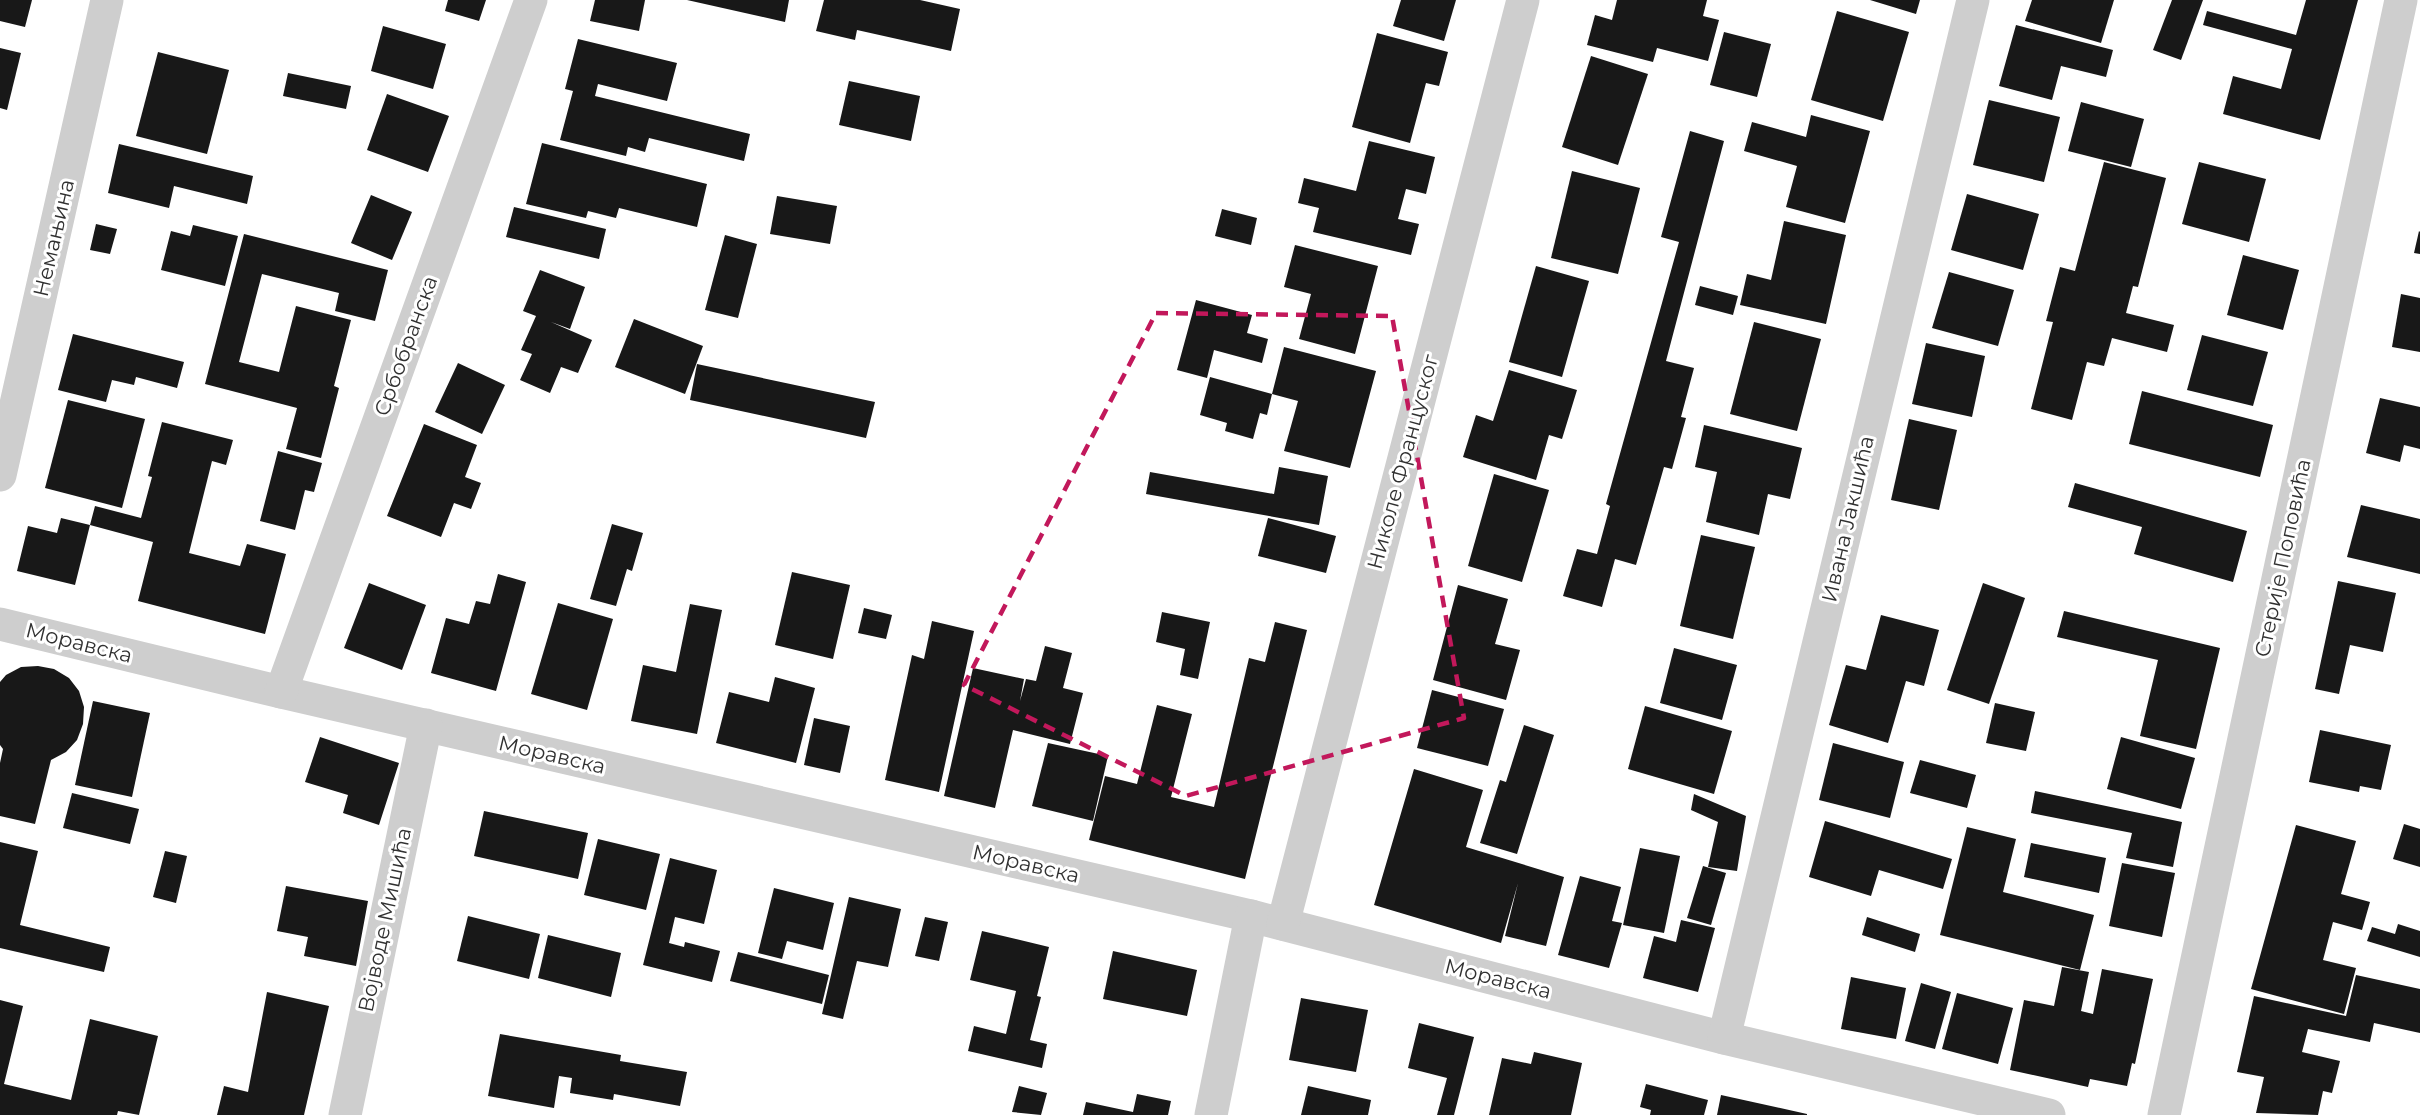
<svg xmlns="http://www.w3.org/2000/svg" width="2420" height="1115" font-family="Montserrat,sans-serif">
<rect width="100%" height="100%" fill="#fff"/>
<g fill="#181818">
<polygon points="0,0 32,0 25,27 0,21"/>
<polygon points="448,0 486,0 479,21 445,11"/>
<polygon points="595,0 645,0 639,31 590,21"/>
<polygon points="687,0 789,0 785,22"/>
<polygon points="824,0 920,0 960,9 951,51 857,30 855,40 816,31"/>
<polygon points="1401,0 1456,0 1444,41 1393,26"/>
<polygon points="1617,0 1707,0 1703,16 1719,20 1708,61 1657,48 1653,62 1587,45 1595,15 1612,20"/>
<polygon points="1870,0 1920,0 1916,14"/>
<polygon points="2032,0 2114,0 2101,43 2025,21"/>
<polygon points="2172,0 2203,0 2181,60 2153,50"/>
<polygon points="2306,0 2358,0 2320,140 2223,114 2233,76 2281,89 2292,49 2203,25 2207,11 2296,35"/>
<polygon points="1837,11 1909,32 1883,121 1811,100"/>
<polygon points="2016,25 2113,50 2106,77 2061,66 2052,100 1999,86"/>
<polygon points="383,26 446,44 433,89 371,71"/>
<polygon points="1724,32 1771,44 1757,97 1710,85"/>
<polygon points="1377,33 1448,52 1439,86 1426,83 1410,143 1352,127"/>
<polygon points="578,39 677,63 667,101 598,84 595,96 750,134 744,161 649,138 645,152 628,147 626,156 560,140 573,91 565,89"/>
<polygon points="0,48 21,53 7,110 0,108"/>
<polygon points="158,52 229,70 207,154 136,136"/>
<polygon points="1591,56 1648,74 1618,165 1562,147"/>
<polygon points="288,73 351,86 346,109 283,96"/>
<polygon points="849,81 920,96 911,141 839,125"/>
<polygon points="387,94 449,116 428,172 367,150"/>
<polygon points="1989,100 2060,117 2044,182 1973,165"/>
<polygon points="2081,102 2144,119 2131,167 2068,151"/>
<polygon points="1811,115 1870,131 1845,223 1786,207 1797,166 1744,151 1752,122 1806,137"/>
<polygon points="1690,131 1724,141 1666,361 1694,368 1681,417 1686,418 1672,469 1664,467 1636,565 1615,559 1602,607 1563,596 1577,549 1597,554 1610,506 1606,504 1679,242 1661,237"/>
<polygon points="1369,141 1435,157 1426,194 1406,189 1398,219 1419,224 1411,255 1313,232 1319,208 1298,203 1304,178 1356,191"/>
<polygon points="542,143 707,184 697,227 619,208 616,218 588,211 586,218 526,204"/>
<polygon points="119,144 253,176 247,204 174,186 169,208 108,193"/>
<polygon points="2104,162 2166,178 2138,287 2133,286 2126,313 2174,325 2167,352 2112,338 2104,366 2087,362 2072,420 2031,409 2053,322 2046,321 2060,267 2075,271"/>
<polygon points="2199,162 2266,179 2249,242 2182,224"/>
<polygon points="1572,171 1640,188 1618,274 1551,258"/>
<polygon points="1967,194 2039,214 2023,270 1951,250"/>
<polygon points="371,195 412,212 392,260 351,243"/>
<polygon points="777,196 837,206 830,244 770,234"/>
<polygon points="514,207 606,229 599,259 506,237"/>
<polygon points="1222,209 1257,218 1251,245 1215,236"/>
<polygon points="1784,221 1846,235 1826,324 1740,305 1747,274 1771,280"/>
<polygon points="96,224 117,229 110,254 90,250"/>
<polygon points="193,225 238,236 225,286 161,270 171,231 190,236"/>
<polygon points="2419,231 2420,232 2420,254 2414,253"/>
<polygon points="244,234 388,270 375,321 335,311 339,293 262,274 239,362 279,372 296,306 351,320 334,386 339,388 321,458 286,449 297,408 205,384"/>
<polygon points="725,235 757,244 738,318 705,310"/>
<polygon points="1295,245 1378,266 1355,354 1299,339 1311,294 1284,287"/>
<polygon points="2243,255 2299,270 2283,330 2227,315"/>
<polygon points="1536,266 1589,281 1562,377 1509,362"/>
<polygon points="540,270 585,287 570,329 551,322 592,340 578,373 561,367 550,393 520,380 532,354 521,350 536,316 523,311"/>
<polygon points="1949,272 2014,290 1998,346 1932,328"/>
<polygon points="1700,286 1738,296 1733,315 1695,305"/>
<polygon points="2401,294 2420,298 2420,352 2392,347"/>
<polygon points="1196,300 1252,315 1247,333 1268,339 1262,363 1214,350 1207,378 1177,370"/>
<polygon points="634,319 703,346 685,394 615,367"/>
<polygon points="1754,322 1821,339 1797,431 1730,414"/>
<polygon points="73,334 184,362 177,388 136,377 134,385 112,380 106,402 58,390"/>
<polygon points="2202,335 2268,352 2253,406 2187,390"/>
<polygon points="1926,343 1985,356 1972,417 1912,404"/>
<polygon points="1284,347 1376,371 1350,468 1284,451 1298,401 1272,394"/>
<polygon points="458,363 505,385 482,434 435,412"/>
<polygon points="697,364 875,402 866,438 690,400"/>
<polygon points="1509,370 1577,390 1562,439 1549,435 1536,480 1463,457 1476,415 1493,421"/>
<polygon points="1210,377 1272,394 1267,415 1260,413 1253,439 1225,431 1227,423 1200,415"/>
<polygon points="2142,391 2273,425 2260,477 2129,444"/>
<polygon points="2380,398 2420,407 2420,449 2404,445 2400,462 2366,453"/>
<polygon points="68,400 145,419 122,508 45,488"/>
<polygon points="1909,419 1957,430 1939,510 1891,500"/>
<polygon points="162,422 233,440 226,465 212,461 189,553 240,566 247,544 286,554 265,634 138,601 153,542 90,525 95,506 141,518 152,477 148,476"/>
<polygon points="424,424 477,445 465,477 481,483 471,509 454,503 441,537 387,516"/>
<polygon points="1704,425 1802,448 1790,499 1768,494 1759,535 1706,522 1717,472 1695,467"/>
<polygon points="278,451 322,463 314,492 305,490 295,530 260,521"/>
<polygon points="1279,467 1328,476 1319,525 1146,494 1150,472 1274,494"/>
<polygon points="1494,474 1549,490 1522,582 1468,566"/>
<polygon points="2075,483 2247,531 2233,582 2134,554 2142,527 2068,507"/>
<polygon points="2361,505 2420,519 2420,574 2347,557"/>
<polygon points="61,518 90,525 75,585 17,571 28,526 57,533"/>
<polygon points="1268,518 1336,536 1326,573 1258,556"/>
<polygon points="612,524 643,533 632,571 627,569 616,606 590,599"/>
<polygon points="1701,535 1755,547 1733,639 1680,626"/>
<polygon points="792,572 850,585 833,659 775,645"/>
<polygon points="498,574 526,582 496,691 431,673 446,618 469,624 476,601 490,604"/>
<polygon points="2338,581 2396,593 2383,652 2350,645 2339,694 2315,689"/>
<polygon points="369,583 426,605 402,670 344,648"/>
<polygon points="1983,583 2025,598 1989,704 1947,690"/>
<polygon points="1458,585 1508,599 1495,644 1520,650 1506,700 1433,680"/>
<polygon points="558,603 613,619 587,710 531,694"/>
<polygon points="690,604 722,610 697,734 631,721 643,665 676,672"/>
<polygon points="864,608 892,615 886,639 858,633"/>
<polygon points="2064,611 2220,648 2196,749 2140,736 2158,660 2057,637"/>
<polygon points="1162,612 1210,622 1198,679 1180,675 1185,649 1156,642"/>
<polygon points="1881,615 1939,630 1924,686 1906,681 1888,743 1829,725 1846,665 1866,670"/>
<polygon points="932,621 974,631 939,792 885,780 912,655 924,659"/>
<polygon points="1275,622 1307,630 1245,879 1089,840 1105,776 1137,784 1157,705 1192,714 1171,797 1214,807 1249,658 1265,662"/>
<polygon points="1045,646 1072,653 1063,688 1083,693 1070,744 1013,730 995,808 944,796 973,668 1024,679 1020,701 1026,679 1036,681"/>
<polygon points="1674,648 1737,665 1722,720 1660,703"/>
<polygon points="38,666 54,669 69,678 79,691 84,707 83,724 77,740 66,752 51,760 35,824 0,816 0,763 3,749 0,745 0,682 6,675 21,667"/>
<polygon points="775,677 815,688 796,763 716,743 729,692 769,702"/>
<polygon points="1432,690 1504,709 1488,766 1417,748"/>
<polygon points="93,701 150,713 132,797 75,785"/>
<polygon points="1995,703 2035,712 2026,751 1986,743"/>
<polygon points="1645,706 1732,731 1714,794 1628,769"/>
<polygon points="814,718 850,726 840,773 804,765"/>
<polygon points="1524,725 1554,735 1517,854 1480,843 1500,780 1506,782"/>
<polygon points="2320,730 2391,745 2381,790 2360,786 2359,792 2309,782"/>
<polygon points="320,737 399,763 379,825 343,813 348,795 305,782"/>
<polygon points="2121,737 2195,758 2181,809 2107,789"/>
<polygon points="1048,743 1108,756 1093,821 1032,806"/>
<polygon points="1833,743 1904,762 1890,818 1819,800"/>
<polygon points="1920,760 1976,775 1967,808 1910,793"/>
<polygon points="1414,769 1483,790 1466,847 1564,877 1546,946 1505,936 1518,883 1501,943 1374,905"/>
<polygon points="2035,791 2182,822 2173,867 2126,858 2132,833 2031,813"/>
<polygon points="72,793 139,809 130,844 63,828"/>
<polygon points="1694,794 1746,816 1737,871 1708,867 1718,822 1691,810"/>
<polygon points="484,811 588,833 578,879 474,856"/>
<polygon points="1825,821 1952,859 1943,889 1879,870 1871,896 1809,877"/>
<polygon points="2404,824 2420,829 2420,867 2393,859"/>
<polygon points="2296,825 2356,841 2341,894 2370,902 2362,930 2333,922 2323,960 2356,968 2344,1014 2251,989"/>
<polygon points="1967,827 2016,839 2003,892 2094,915 2080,970 1940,935"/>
<polygon points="598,839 660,854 646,910 584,895"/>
<polygon points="0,842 38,851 20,925 110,947 104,972 0,948"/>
<polygon points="2031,843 2106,858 2099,893 2024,877"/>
<polygon points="1640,848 1680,856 1664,933 1623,925"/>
<polygon points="165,851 187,856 176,903 153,897"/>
<polygon points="670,858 717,870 704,924 675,917 669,943 684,947 685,942 720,951 712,982 643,965"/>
<polygon points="2122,863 2175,873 2162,937 2109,926"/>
<polygon points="1703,866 1726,873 1711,925 1687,918"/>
<polygon points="1580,876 1621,887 1612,921 1622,923 1609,968 1558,955"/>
<polygon points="286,886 368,901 356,966 304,956 308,937 277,931"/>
<polygon points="774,888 834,903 823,950 787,941 782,959 758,953"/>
<polygon points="849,897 901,909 888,967 857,961 843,1019 822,1014"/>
<polygon points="468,916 540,934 529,979 457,961"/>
<polygon points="925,917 948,922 939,961 915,956"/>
<polygon points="1867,917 1920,934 1915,952 1862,935"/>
<polygon points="1681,920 1715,928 1698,992 1643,978 1654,936 1676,942"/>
<polygon points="2398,924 2420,931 2420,957 2367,941 2372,927 2395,934"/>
<polygon points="982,931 1049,947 1037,996 1041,997 1030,1040 1047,1044 1042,1068 968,1051 974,1026 1006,1034 1016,991 970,980"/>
<polygon points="548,935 621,953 611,997 538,978"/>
<polygon points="1113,951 1197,970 1187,1016 1103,999"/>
<polygon points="738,952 829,975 822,1004 730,981"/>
<polygon points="2062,967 2089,972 2081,1011 2093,1014 2102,969 2153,979 2135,1064 2132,1063 2127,1086 2090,1079 2088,1087 2010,1070 2024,1000 2054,1006"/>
<polygon points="2356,975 2420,989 2420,1033 2374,1023 2370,1042 2308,1029 2302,1052 2340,1061 2332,1093 2323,1091 2318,1115 2256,1113 2264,1077 2237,1072 2254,996 2346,1016"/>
<polygon points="1851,977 1906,988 1896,1039 1841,1029"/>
<polygon points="1921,983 1951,992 1935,1049 1905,1041"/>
<polygon points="267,992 329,1006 304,1115 217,1115 224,1086 248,1092"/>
<polygon points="1957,993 2013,1008 1998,1064 1942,1049"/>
<polygon points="1301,998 1368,1010 1356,1072 1289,1060"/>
<polygon points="0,1000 23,1006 4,1084 71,1100 90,1019 158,1036 139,1115 118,1111 117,1115 0,1115"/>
<polygon points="1419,1023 1474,1037 1454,1115 1437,1115 1447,1078 1408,1068"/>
<polygon points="500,1034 621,1055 620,1061 687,1072 680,1106 614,1094 613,1100 570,1093 572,1078 559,1076 554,1108 488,1096"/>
<polygon points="1534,1052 1582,1063 1571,1115 1489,1115 1502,1058 1531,1064"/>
<polygon points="1646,1084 1708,1100 1704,1115 1650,1115 1651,1110 1640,1107"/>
<polygon points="1019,1086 1047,1093 1041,1115 1012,1112"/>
<polygon points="1308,1086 1371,1100 1368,1115 1301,1115"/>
<polygon points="1137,1094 1171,1101 1168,1115 1083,1115 1086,1102 1133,1112"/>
<polygon points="1721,1095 1807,1114 1807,1115 1717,1115"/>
</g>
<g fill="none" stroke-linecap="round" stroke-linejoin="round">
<g stroke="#cecece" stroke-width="33">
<polyline points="0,475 107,0"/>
<polyline points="0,624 281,692 1251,916 1724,1038 2049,1115"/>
<polyline points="281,692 531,0"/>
<polyline points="1283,924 1523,0"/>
<polyline points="1724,1038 1973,0"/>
<polyline points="345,1115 426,725"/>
<polyline points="1211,1115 1251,916"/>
<polyline points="2164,1115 2401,0"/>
</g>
</g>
<path fill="none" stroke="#c2185b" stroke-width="4.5" stroke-dasharray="12 8" stroke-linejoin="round" d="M1156 313 1392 316 1464 718 1186 796 964 685Z"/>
<g text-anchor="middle" stroke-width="6" stroke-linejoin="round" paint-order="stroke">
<g font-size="21" fill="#313131" stroke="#fff">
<text transform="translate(54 238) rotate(-77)" y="7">Немањина</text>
<text transform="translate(406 346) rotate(-70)" y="7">Србобранска</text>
<text transform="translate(1403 462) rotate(-75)" y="7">Николе Француског</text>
<text transform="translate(1848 519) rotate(-77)" y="7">Ивана Јакшића</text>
<text transform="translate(2283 558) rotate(-78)" y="7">Стерије Поповића</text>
<text transform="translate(79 643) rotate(14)" y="7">Моравска</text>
<text transform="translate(552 755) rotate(13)" y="7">Моравска</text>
<text transform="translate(1026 864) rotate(13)" y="7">Моравска</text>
<text transform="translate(385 920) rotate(-78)" y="7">Војводе Мишића</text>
<text transform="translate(1498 979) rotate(14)" y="7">Моравска</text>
</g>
</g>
</svg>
